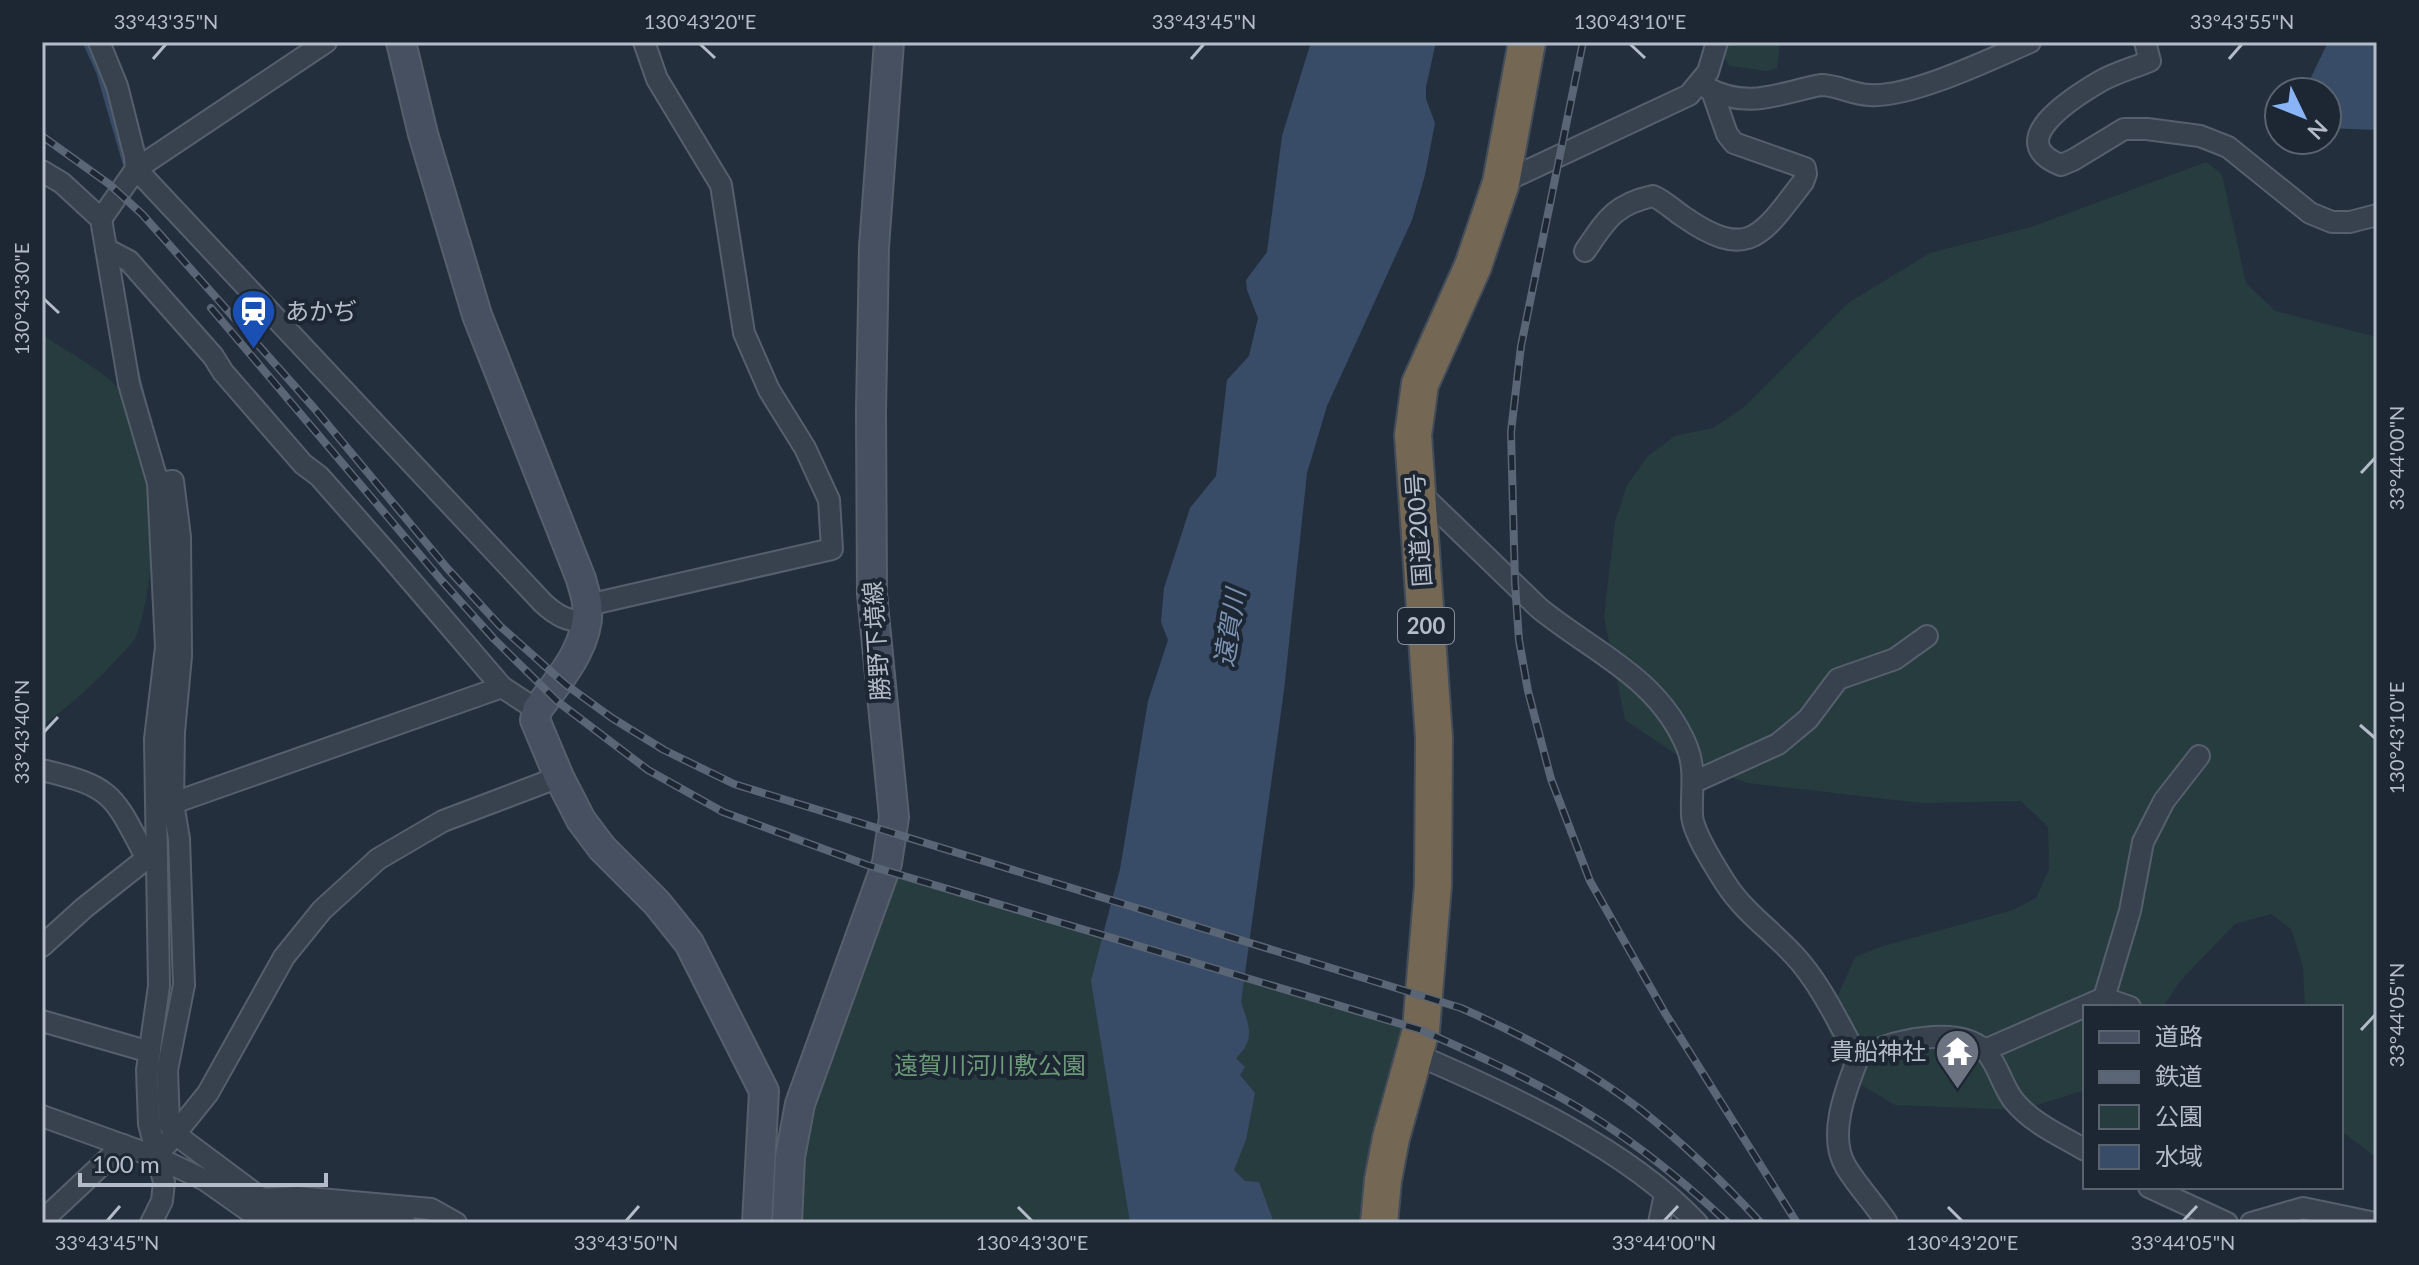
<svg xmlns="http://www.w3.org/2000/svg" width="2419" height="1265" font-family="Lato,'Noto Sans JP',sans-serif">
<rect width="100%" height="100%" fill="#242f3e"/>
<g fill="#263c3f">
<polygon points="1721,42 1780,42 1777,68 1767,71 1729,66 1720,50"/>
<polygon points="2206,162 2222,174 2246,283 2275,311 2377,337 2377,1158 2341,1131 2341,1007 2305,1007 2303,967 2291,929 2271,914 2235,924 2180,981 2163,1007 2085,1007 2085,1090 2022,1110 1895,1105 1863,1086 1838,1061 1826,1023 1855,957 1880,947 2013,910 2036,898 2049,869 2048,827 2021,801 1921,803 1748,783 1689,763 1625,720 1604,617 1615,522 1627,485 1648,456 1675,436 1713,428 1743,408 1848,303 1930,253 2031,227"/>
<path d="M42 335C72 354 113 376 134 405 163 446 156 593 135 638 130 647 121 654 115 661 92 686 69 706 42 726Z"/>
<polygon points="892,876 1410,1023 1368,1223 796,1223 798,1161 813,1094"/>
</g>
<g fill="#394c67">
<path d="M1311 42H1436L1426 87V99L1435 123 1425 175 1412 220 1327 406 1307 473 1284 690 1241 1002C1249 1025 1256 1040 1236 1058L1245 1067 1240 1075 1255 1093 1246 1140 1234 1170 1245 1181 1259 1182 1274 1223H1130L1091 981 1120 869 1148 701 1168 640 1161 622 1164 588 1190 508 1216 476 1227 380 1249 356 1258 318 1247 290 1246 280 1267 252 1282 136Z"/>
<polygon points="2328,42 2377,42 2377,130 2327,128 2327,92 2304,92"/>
</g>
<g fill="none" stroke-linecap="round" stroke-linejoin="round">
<g stroke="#394c67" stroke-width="5">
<polyline points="85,42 99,73 125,163"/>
<polyline points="136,369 144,402"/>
<polyline points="166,826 172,927"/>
<polyline points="159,1062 166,1024"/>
</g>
<defs>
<g id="street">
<polyline points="99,42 117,86 135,157 136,169 101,219"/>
<path d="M326 42 136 169 543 603C557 616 567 621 586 622"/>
<path d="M2145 42 2150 61C2133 68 2114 73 2099 82 2072 98 2002 142 2061 165L2073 160 2124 129H2147L2200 136 2228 147 2310 213 2332 222H2350L2377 215"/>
<path d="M1707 88C1749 110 1778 93 1821 85 1838 85 1853 95 1870 95 1910 98 1991 59 2030 42"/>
<polyline points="42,171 62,183 101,219 129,384 158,483 166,647 155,739 159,986 147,1070 149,1124 164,1182 162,1201 151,1223"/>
<polyline points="1501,183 1689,95 1708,72 1717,42"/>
<polyline points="106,249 129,261 213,356 223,372 303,464 319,476 387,553 502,687 537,710"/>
<path d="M1585 251C1606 220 1615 204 1653 196 1665 201 1673 210 1684 217 1750 263 1763 233 1803 182L1806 174 1805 168 1734 143 1727 134 1712 91"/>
<polyline points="158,483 173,481 180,537 181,656 174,732 173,803 179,839 184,985 167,1070 169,1123 175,1134 262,1199 297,1197 431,1209 456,1223"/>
<path d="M1416 489 1539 608C1594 653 1658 677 1687 747 1696 769 1691 791 1692 814 1692 832 1716 868 1726 884 1744 912 1772 931 1794 955 1821 984 1839 1024 1858 1058"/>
<polyline points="588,605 832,549 829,500 805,448 769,390 744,333 721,185 657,79 644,42"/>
<path d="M42 770C114 787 113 795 146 857"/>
<polyline points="1694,782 1778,744 1808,719 1838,679 1895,659 1927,636"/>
<polyline points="162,807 502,687"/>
<polyline points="42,946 84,908 156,851"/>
<polyline points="2104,998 2130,1007"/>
<polyline points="42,1021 150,1052"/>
<polyline points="1985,1050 2104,998 2130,911 2143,842 2164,801 2199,756"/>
<path d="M1415 1054C1508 1094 1627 1148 1697 1223"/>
<polyline points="42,1116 156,1157 205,1180 249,1211 260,1214 296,1214 405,1223"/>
<polyline points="167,1144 208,1093 284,957 322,910 378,859 443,821 559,777"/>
<polyline points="2149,1187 2227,1223"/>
<polyline points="42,1221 123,1145"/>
<polyline points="1659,1223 1665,1194"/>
<path d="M1887 1223C1875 1204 1858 1187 1846 1167 1827 1136 1846 1089 1858 1058 1887 1041 1961 1023 1987 1053 1999 1067 2002 1086 2014 1101 2033 1124 2060 1135 2085 1150"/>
<polyline points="2251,1223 2303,1208 2375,1223"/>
</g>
<g id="secondary">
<path d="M401 42 423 134 477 315 581 579C583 587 586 595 587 603 592 643 559 680 537 710L535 720 559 777 581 820 602 848 657 903 689 943 764 1091 757 1223"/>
<polyline points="787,1223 790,1157 800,1104 887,863 894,817 872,594 871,411 874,247 889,42"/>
</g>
<polyline id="highway" points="1379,1223 1383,1180 1391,1138 1421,1030 1433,885 1434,738 1413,435 1420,384 1473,266 1501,183 1527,42"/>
</defs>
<use href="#street" stroke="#565f6c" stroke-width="24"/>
<use href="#secondary" stroke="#565f6c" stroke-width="32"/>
<use href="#highway" stroke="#434c59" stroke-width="40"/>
<use href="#street" stroke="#38414e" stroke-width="20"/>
<use href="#secondary" stroke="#465061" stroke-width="28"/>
<use href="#highway" stroke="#746855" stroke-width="36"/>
<defs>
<g id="rail">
<polyline points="1583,42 1521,346 1511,432 1515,583 1519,640 1528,691 1551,779 1590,881 1665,1013 1797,1223"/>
<path d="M42 136 109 184 142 214 314 408 447 568 500 626 565 684 612 718 664 750 734 784 1461 1008C1524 1036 1587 1068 1641 1110 1684 1144 1724 1183 1761 1223"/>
<path d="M211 308 442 581 494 639 557 701 648 770 723 812 867 865 1421 1030C1468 1051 1515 1072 1560 1097 1620 1130 1678 1176 1728 1223"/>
</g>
</defs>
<use href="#rail" stroke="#5a6575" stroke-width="8"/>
<use href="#rail" stroke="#1d2633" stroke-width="5" stroke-dasharray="15" stroke-linecap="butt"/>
</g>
<path fill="none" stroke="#b4bcc9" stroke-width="3" d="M700 44 715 58M1630 44 1645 58M153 59 166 44M1191 59 1204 44M2229 59 2242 44M44 299 59 313M2361 473 2375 458M2360 725 2375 738M44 732 58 717M2361 1030 2375 1015M1018 1207 1032 1221M1948 1207 1962 1221M107 1221 120 1206M626 1221 639 1206M1664 1221 1678 1206M2183 1221 2197 1206"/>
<defs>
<symbol id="station-pin" viewBox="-11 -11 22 30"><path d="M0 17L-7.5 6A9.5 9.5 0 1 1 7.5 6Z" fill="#1a4fb4" stroke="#1d2633"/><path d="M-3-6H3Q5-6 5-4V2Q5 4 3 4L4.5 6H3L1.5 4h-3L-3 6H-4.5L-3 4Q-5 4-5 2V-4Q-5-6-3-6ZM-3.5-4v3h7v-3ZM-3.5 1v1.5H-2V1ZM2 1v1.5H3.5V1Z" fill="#fff"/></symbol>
<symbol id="temple-pin" viewBox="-11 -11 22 30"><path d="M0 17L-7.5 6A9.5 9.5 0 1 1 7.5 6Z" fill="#6b7280" stroke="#1d2633"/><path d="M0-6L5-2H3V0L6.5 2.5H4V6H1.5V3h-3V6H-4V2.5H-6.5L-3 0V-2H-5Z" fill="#fff"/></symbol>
</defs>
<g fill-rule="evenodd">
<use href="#station-pin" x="228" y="286" width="51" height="69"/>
<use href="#temple-pin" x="1932" y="1026" width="51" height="69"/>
</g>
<g text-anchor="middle" stroke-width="8" stroke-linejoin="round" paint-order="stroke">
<rect fill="#1d2633" stroke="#878f9c" stroke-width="2" x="1398" y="608" width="56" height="36" rx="6"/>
<g font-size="22" font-weight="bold" fill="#b4bcc9">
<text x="1426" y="634">200</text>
</g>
<g font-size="24" fill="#b4bcc9" stroke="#1d2633" text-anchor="start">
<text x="285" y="320">あかぢ</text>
<text x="1926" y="1060" text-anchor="end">貴船神社</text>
</g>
<g font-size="24" fill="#b4bcc9" stroke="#1d2633">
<text transform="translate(1419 530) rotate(-94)" y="8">国道200号</text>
<text transform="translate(877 641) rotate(-94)" y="8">勝野下境線</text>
</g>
<g font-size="24" fill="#6b9a76" stroke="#1d2633">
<text x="990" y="1074">遠賀川河川敷公園</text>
</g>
<g font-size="26" font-style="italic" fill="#7c92b1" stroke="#1d2633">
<text transform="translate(1230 628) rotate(-81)" y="9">遠賀川</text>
</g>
</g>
<rect width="2419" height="1265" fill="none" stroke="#1d2633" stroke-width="88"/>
<rect x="2083" y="1005" width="260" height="184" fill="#1d2633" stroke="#59626f" stroke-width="2"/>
<rect x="2099" y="1031" width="40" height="12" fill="#465061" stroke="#59626f" stroke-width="2"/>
<text x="2155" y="1045" font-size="24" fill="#b4bcc9">道路</text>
<rect x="2099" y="1071" width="40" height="12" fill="#5a6575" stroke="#59626f" stroke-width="2"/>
<text x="2155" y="1085" font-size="24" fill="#b4bcc9">鉄道</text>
<rect x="2099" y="1105" width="40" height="24" fill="#263c3f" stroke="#59626f" stroke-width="2"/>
<text x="2155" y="1125" font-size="24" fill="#b4bcc9">公園</text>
<rect x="2099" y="1145" width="40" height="24" fill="#394c67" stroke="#59626f" stroke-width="2"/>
<text x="2155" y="1165" font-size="24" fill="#b4bcc9">水域</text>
<g transform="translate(2303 116) rotate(133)"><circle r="38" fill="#1d2633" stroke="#59626f" stroke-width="2"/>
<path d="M0-6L14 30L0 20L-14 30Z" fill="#8ab4f8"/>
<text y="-12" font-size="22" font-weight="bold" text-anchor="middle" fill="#b4bcc9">N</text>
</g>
<path d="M80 1173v12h246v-12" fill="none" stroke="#b4bcc9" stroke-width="4"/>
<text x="92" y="1173" font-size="24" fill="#b4bcc9" stroke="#1d2633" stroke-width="6" paint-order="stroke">100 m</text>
<rect x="44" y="44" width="2331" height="1177" fill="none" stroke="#b4bcc9" stroke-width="3"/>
<g font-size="20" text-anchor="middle" fill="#b4bcc9">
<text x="166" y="29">33°43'35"N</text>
<text x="700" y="29">130°43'20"E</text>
<text x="1204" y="29">33°43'45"N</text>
<text x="1630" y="29">130°43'10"E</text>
<text x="2242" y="29">33°43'55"N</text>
<text transform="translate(22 299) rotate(-90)" y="7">130°43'30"E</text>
<text transform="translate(2397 458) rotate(-90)" y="7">33°44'00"N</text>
<text transform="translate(22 732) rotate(-90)" y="7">33°43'40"N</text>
<text transform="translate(2397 738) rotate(-90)" y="7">130°43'10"E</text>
<text transform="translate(2397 1015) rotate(-90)" y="7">33°44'05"N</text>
<text x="107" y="1250">33°43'45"N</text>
<text x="626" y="1250">33°43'50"N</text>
<text x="1032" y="1250">130°43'30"E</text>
<text x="1664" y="1250">33°44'00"N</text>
<text x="1962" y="1250">130°43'20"E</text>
<text x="2183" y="1250">33°44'05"N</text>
</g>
</svg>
